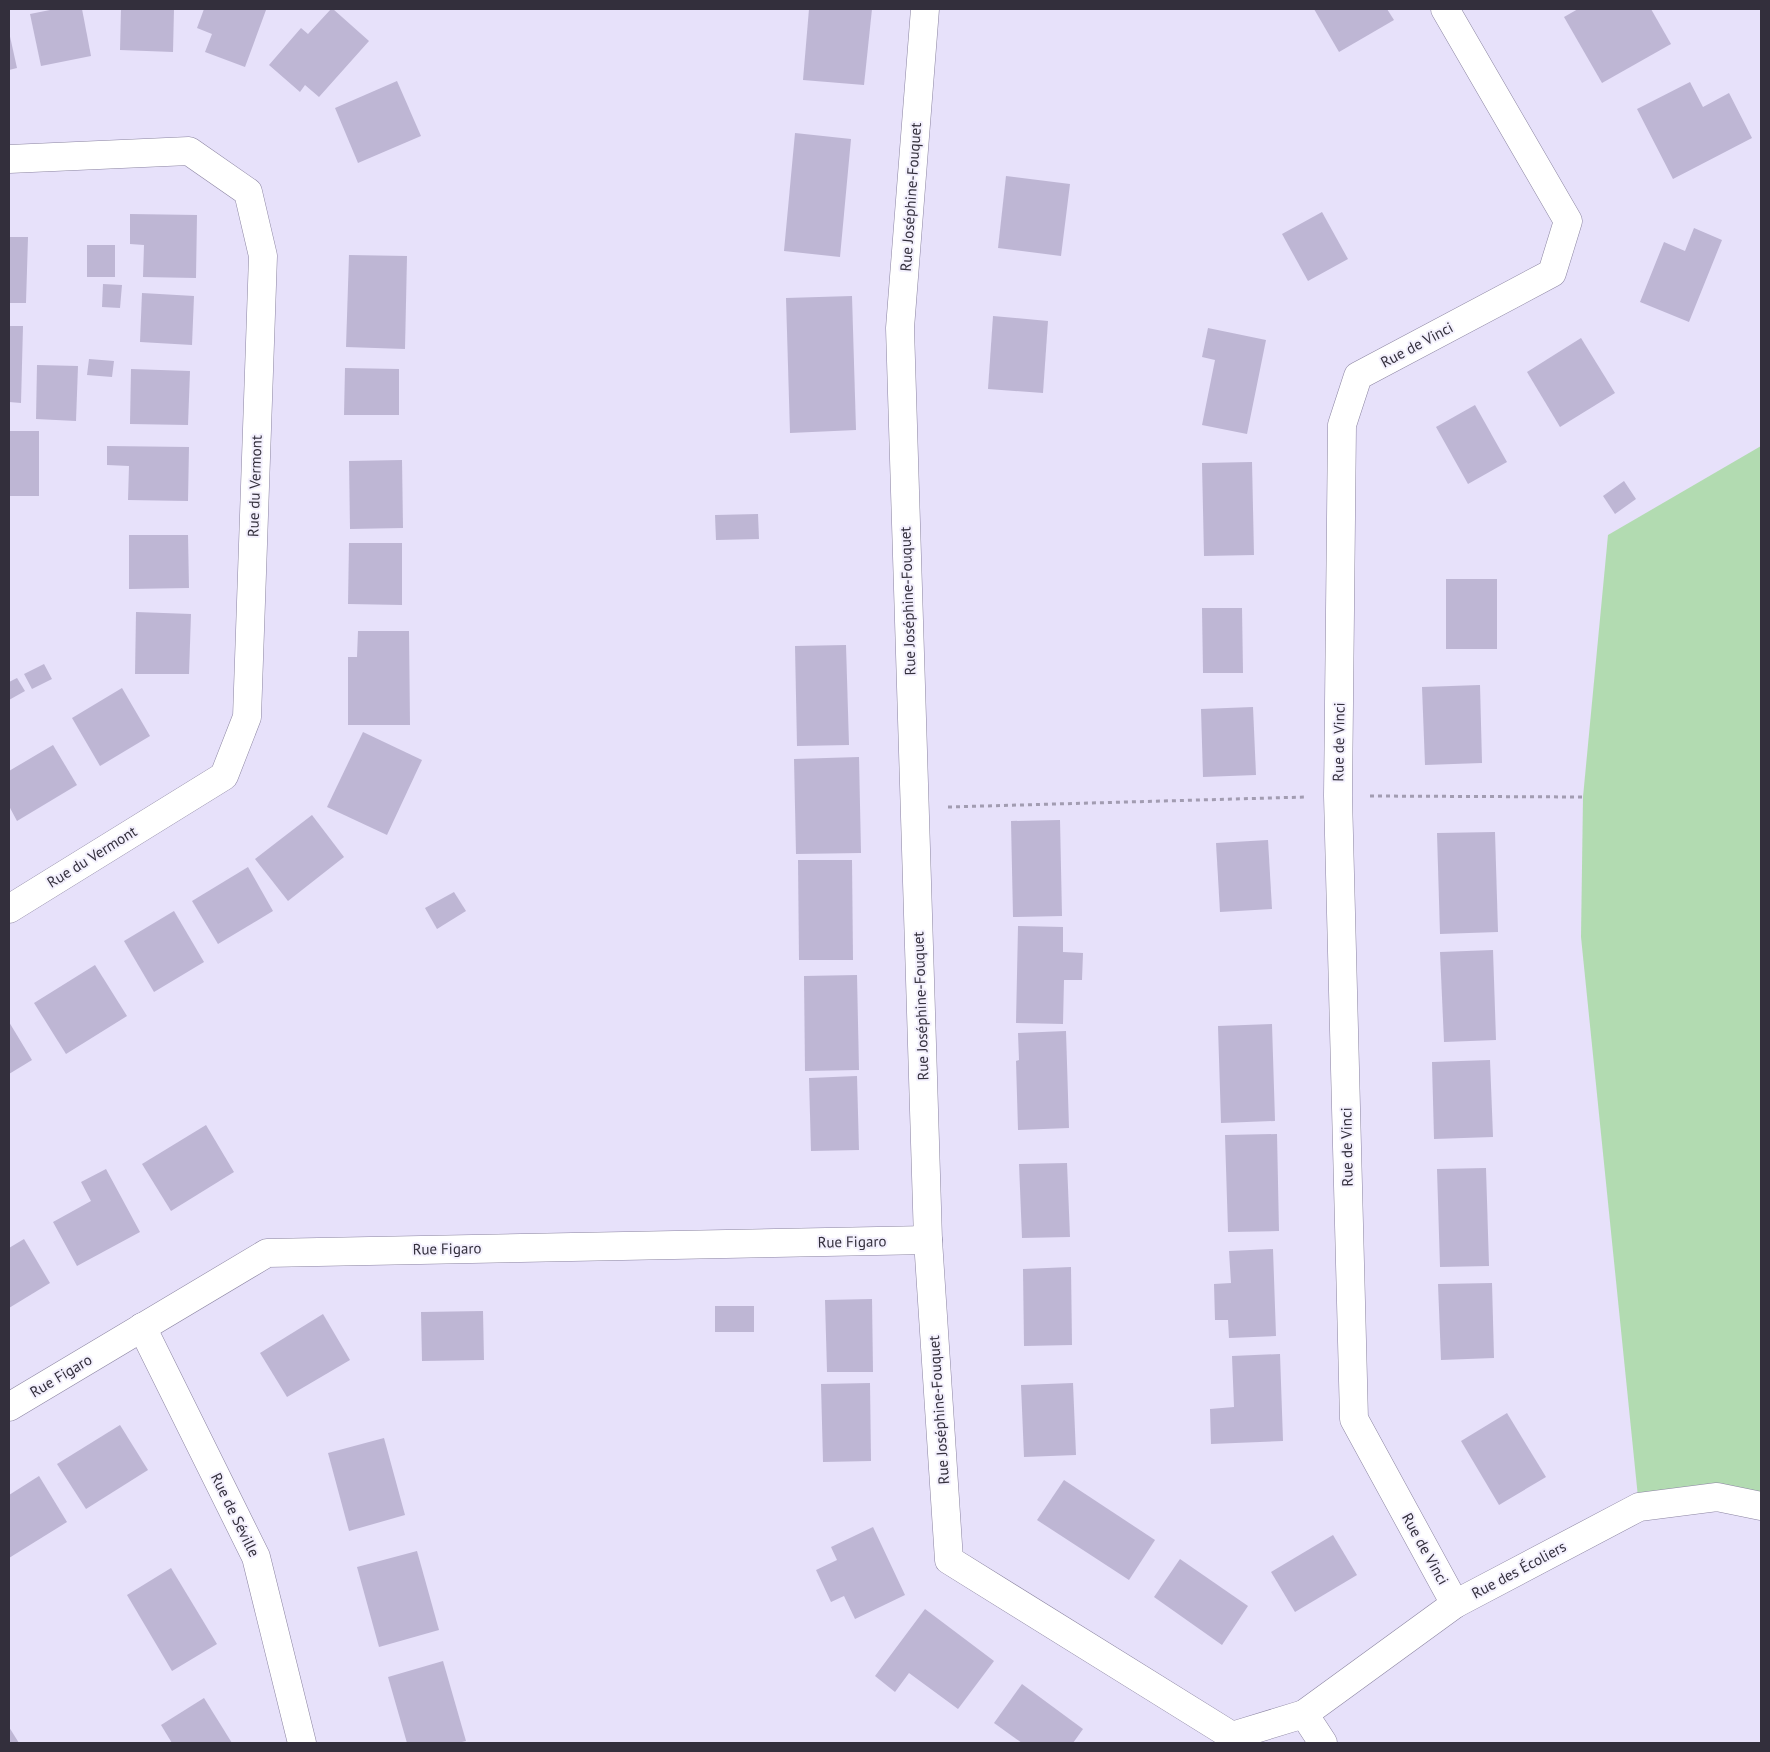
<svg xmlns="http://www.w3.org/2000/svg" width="1770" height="1752" font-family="'PT Sans',sans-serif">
<rect width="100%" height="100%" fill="#e7e1fa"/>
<polygon fill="#b2dbb1" points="1761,446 1761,1506 1639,1507 1581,937 1583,797 1608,535"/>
<g fill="#beb6d4">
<polygon points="55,9 82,9 91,56 41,66 30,14"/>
<polygon points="121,9 174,9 173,52 120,50"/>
<polygon points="204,9 262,9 266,10 245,67 205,52 212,34 197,28"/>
<polygon points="331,9 333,9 369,41 319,97 305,85 300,92 269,65 301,28 308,34"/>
<polygon points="809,9 872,9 864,85 803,80"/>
<polygon points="1314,9 1387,9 1394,20 1339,52"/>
<polygon points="1578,9 1651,9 1671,44 1602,83 1564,17"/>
<polygon points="9,32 17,68 9,70"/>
<polygon points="397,81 421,136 358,163 335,108"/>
<polygon points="1690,82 1703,107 1729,93 1752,138 1673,179 1637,109"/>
<polygon points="795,133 851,139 840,257 784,251"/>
<polygon points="1006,176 1070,184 1061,256 998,248"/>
<polygon points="1322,212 1348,259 1308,281 1282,234"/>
<polygon points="130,214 197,215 196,278 143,277 144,245 130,244"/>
<polygon points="1694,228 1722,240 1689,322 1640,302 1664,242 1685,251"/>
<polygon points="9,237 28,237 26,303 9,303"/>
<rect x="87" y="245" width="28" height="32"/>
<polygon points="349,255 407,256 405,349 346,347"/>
<polygon points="103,284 122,285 120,308 102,307"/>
<polygon points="142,293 194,296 192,345 140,342"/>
<polygon points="852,296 856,430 790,433 786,298"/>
<polygon points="993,316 1048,321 1043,393 988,389"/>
<polygon points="9,326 23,326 21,403 9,402"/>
<polygon points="1208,328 1266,340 1247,434 1202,425 1215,360 1202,357"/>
<polygon points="1581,338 1615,393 1560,427 1527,372"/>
<polygon points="89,359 114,361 112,377 87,375"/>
<polygon points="37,365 78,366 76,421 36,419"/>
<polygon points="345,368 399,369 399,415 344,415"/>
<polygon points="131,369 190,371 188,425 130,424"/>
<polygon points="1475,405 1507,462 1468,484 1436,427"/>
<rect x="9" y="431" width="30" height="65"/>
<polygon points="107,446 189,447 188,501 128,500 129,466 107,465"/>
<polygon points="402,460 403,528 350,529 349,461"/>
<polygon points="1252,462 1254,555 1204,556 1202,463"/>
<polygon points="1624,481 1636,499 1615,514 1603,496"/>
<polygon points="758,514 759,539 716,540 715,515"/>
<polygon points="129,535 188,535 189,588 129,589"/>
<polygon points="349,543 402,543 402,605 348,604"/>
<rect x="1446" y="579" width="51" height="70"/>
<polygon points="1202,608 1242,608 1243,673 1203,673"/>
<polygon points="136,612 191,614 189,674 135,674"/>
<polygon points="358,631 409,631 410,725 348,725 348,657 357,657"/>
<polygon points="846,645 849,745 797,746 795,646"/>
<polygon points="44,664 52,679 32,689 24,674"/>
<polygon points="17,678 25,691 9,700 9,682"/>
<polygon points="1480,685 1482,763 1425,765 1422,687"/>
<polygon points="122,688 150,736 100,766 72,718"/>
<polygon points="1253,707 1256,775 1203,777 1201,709"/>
<polygon points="363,732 422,760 387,835 327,807"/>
<polygon points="53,745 77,785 17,821 9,806 9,771"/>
<polygon points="859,757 861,853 796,854 794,759"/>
<polygon points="312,815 344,857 288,901 255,859"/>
<polygon points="1060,820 1062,916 1013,917 1011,821"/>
<polygon points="1495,832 1498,932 1440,934 1437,833"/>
<polygon points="1268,840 1272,909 1220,912 1216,843"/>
<polygon points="798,860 852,860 853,960 799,960"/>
<polygon points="248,867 273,911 218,944 192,901"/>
<polygon points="454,892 466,911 437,929 425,908"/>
<polygon points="174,911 204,962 154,992 124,941"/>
<polygon points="1018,926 1063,927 1063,952 1083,953 1082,980 1064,980 1063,1024 1016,1023"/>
<polygon points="1493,950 1496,1040 1444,1042 1440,952"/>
<polygon points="95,965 127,1016 66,1054 34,1003"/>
<polygon points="857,975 859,1070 805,1071 804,976"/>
<polygon points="9,1022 32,1060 9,1074"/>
<polygon points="1272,1024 1275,1121 1221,1123 1218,1026"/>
<polygon points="1066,1031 1069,1128 1018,1130 1016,1061 1019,1060 1018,1033"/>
<polygon points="1490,1060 1493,1137 1434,1139 1432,1062"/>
<polygon points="857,1076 859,1150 811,1151 809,1078"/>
<polygon points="206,1125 234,1172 171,1211 142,1164"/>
<polygon points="1277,1134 1279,1231 1228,1232 1225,1135"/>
<polygon points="1067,1163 1070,1237 1022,1238 1019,1164"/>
<polygon points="1486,1168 1489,1266 1440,1267 1437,1169"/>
<polygon points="106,1169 140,1232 77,1266 53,1222 91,1201 81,1182"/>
<polygon points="24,1239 50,1283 9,1308 9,1248"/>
<polygon points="1273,1249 1276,1336 1229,1338 1228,1320 1215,1320 1214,1284 1231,1283 1229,1251"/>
<polygon points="1071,1267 1072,1345 1024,1346 1023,1269"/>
<polygon points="1492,1283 1494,1358 1441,1360 1438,1284"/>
<polygon points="872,1299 873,1372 827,1372 825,1300"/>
<rect x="715" y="1306" width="39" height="26"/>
<polygon points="483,1311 484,1360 422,1361 421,1312"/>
<polygon points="323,1314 350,1360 287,1397 260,1353"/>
<polygon points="1280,1354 1283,1441 1211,1444 1210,1409 1234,1407 1232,1356"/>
<polygon points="870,1383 871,1461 823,1462 821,1384"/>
<polygon points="1073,1383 1076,1455 1024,1457 1021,1385"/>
<polygon points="1507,1413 1546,1477 1499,1505 1461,1441"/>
<polygon points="120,1425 148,1470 86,1509 57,1464"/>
<polygon points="384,1438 405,1515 349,1531 328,1453"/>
<polygon points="39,1476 67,1522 9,1558 9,1495"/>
<polygon points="1064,1480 1155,1540 1129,1580 1037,1520"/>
<polygon points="873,1527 905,1595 855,1619 844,1596 831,1602 816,1570 837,1560 831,1547"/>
<polygon points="1333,1535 1357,1575 1295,1612 1271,1572"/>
<polygon points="417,1551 439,1630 379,1647 357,1567"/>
<polygon points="1180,1559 1248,1606 1222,1645 1154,1597"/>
<polygon points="171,1568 217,1644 172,1671 127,1595"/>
<polygon points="925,1609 994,1661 958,1709 909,1673 895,1692 875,1676"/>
<polygon points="443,1661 466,1741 458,1743 407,1743 388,1677"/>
<polygon points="1022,1684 1083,1729 1073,1743 1022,1743 994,1723"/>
<polygon points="204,1698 232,1743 172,1743 161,1725"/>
<polygon points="9,1727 19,1743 9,1743"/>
</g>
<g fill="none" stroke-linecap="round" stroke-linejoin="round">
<defs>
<g id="minor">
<polyline points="925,9 900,328 928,1240 949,1560 1232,1736 1304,1714 1323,1743"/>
<polyline points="1445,9 1568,221 1552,273 1358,376 1342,425 1338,796 1354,1419 1455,1604"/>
<polyline points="9,159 189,151 248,192 263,256 247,717 224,776 9,909"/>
<polyline points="142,1327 256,1557 302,1743"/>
<polyline points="9,1407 267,1253 928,1240"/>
<polyline points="1304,1714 1455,1604 1639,1507 1717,1497 1761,1506"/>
</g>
</defs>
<use href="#minor" stroke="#8b84a1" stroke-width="29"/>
<g stroke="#a29cb1" stroke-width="3" stroke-dasharray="4 4" stroke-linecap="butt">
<polyline points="1370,796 1583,797"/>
<polyline points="948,807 1306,797"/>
</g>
<use href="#minor" stroke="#fff" stroke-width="28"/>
</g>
<g text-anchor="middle" stroke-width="4" stroke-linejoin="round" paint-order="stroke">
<g font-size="15" fill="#332f3c" stroke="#f3f0fd">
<text transform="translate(911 197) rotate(-86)" y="5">Rue Joséphine-Fouquet</text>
<text transform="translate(1417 345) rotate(-28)" y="5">Rue de Vinci</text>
<text transform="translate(255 486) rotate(-88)" y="5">Rue du Vermont</text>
<text transform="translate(908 601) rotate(-92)" y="5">Rue Joséphine-Fouquet</text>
<text transform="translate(1339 742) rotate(-89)" y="5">Rue de Vinci</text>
<text transform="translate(92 857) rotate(-32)" y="5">Rue du Vermont</text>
<text transform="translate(921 1006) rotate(-92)" y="5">Rue Joséphine-Fouquet</text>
<text transform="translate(1347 1147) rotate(-91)" y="5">Rue de Vinci</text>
<text transform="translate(852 1242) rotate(-1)" y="5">Rue Figaro</text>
<text transform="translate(447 1249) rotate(-1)" y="5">Rue Figaro</text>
<text transform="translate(61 1376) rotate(-31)" y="5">Rue Figaro</text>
<text transform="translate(939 1410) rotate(-94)" y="5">Rue Joséphine-Fouquet</text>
<text transform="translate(235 1515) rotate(64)" y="5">Rue de Séville</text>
<text transform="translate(1425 1549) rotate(61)" y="5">Rue de Vinci</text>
<text transform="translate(1519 1570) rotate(-28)" y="5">Rue des Écoliers</text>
</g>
</g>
<rect width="1770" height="1752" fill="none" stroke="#332f3c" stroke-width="20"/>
</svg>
